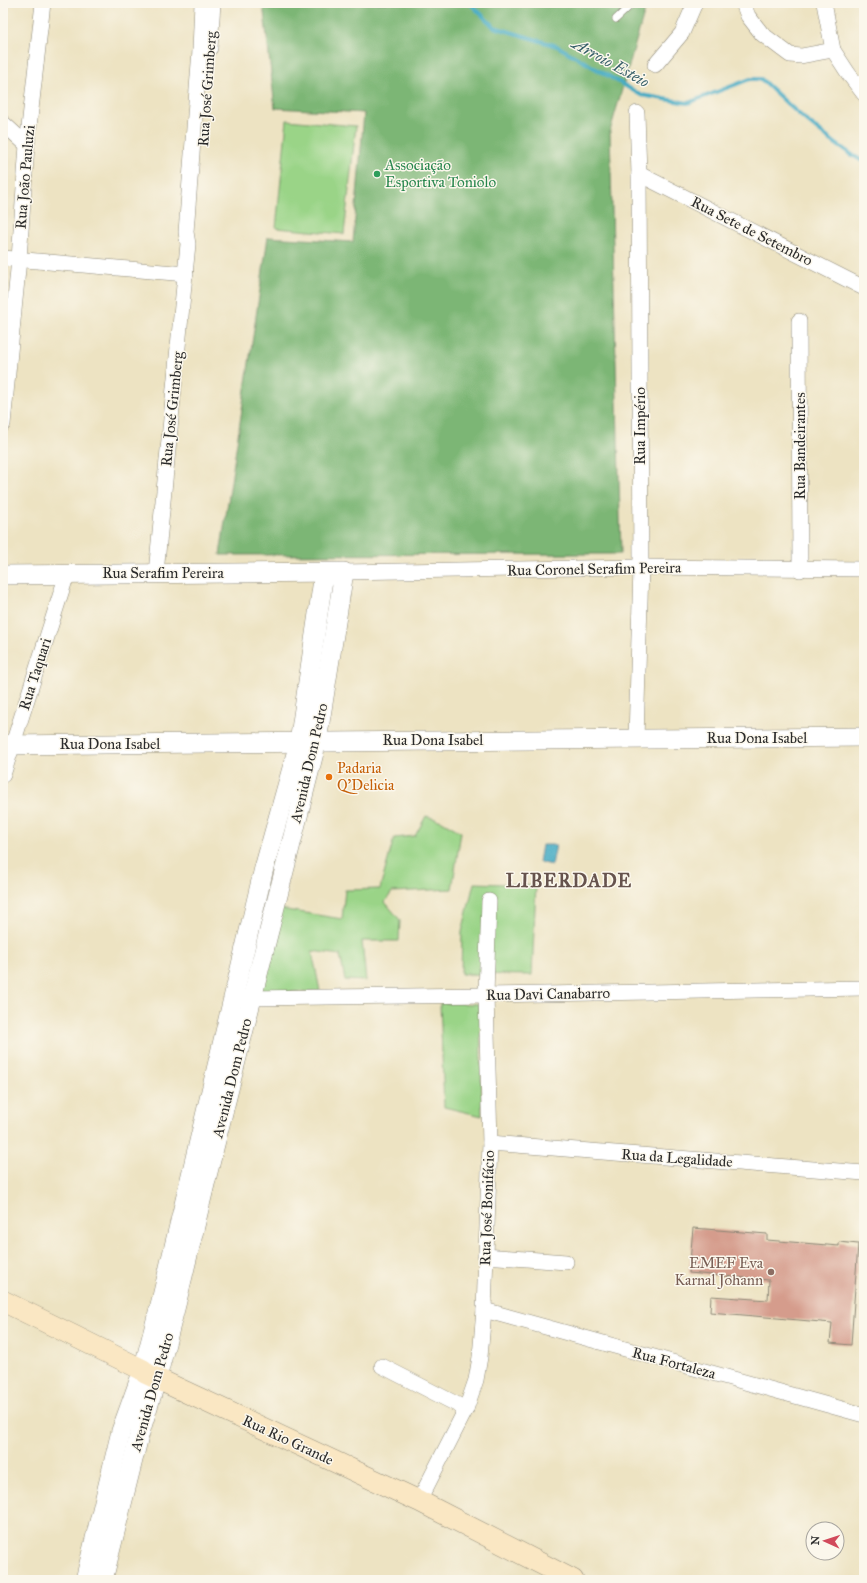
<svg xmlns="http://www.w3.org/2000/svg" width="867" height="1583" font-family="'IM FELL Great Primer',serif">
<rect width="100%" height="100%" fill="#fbf7ec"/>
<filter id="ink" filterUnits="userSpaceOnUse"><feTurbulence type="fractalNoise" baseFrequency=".025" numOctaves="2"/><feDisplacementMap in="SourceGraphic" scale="8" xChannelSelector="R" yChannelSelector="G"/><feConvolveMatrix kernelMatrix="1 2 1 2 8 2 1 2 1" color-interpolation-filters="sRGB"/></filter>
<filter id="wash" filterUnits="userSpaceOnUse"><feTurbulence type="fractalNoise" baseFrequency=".012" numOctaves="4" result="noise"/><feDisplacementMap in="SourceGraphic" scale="16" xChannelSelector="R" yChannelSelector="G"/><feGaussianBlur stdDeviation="0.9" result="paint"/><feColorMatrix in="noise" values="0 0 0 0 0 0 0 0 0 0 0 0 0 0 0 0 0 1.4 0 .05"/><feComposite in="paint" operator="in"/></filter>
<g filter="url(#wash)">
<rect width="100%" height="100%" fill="#ede3c2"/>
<g fill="#9ad487" stroke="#628059">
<polygon points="287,120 356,126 344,234 276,228"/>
<polygon points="426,816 442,821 461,832 452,889 392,892 385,902 400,920 399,941 362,941 366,981 345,980 340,955 312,951 320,991 253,993 280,909 342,919 345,890 380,889 394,838 415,836"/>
<polygon points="474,883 536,885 532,975 461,974 462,932"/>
<polygon points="440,1003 480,1004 482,1116 444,1107"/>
</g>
<polygon fill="#7bb674" stroke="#537050" points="263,3 647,3 610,131 621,554 220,555 268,237 353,242 364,113 275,108"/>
<polygon fill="#44abc4" stroke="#386b78" points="542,845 556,845 552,865 539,862"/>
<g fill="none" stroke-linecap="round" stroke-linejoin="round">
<path stroke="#44abc4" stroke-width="4" d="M470 3 494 27 557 46 641 95 688 103 750 79H761C794 110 824 139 864 162"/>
</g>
<g id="blocks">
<polygon fill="#d59c8c" points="693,1228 767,1234 767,1240 839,1246 839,1242 858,1244 851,1345 830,1343 832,1323 710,1312 711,1296 768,1300 769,1280 689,1273"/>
</g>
</g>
<g filter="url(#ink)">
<use href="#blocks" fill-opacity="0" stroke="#8c8776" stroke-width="1"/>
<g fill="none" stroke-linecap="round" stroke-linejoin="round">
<defs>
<polyline id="service" points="616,19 633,3"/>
<g id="minor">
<polyline points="743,3 748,16 762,34 790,55 801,56 833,50"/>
<polyline points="824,3 833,50 848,73 864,94"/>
<polyline points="210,48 213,3"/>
<polyline points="655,65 682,33 695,3"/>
<polyline points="3,123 27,145"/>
<polyline points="639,174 864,288"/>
<polyline points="3,258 186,274"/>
<polyline points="799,321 800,570"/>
<polyline points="3,424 19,259 27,145 43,3"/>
<polyline points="344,572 641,567 864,569"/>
<polyline points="156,573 188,244 186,232 200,50 202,3"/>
<polyline points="636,739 641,567 639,174 637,113"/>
<polyline points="3,775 67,574"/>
<polyline points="241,998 486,995 864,988"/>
<polyline points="490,1143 864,1173"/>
<polyline points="485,1256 566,1262"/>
<polyline points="484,1310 864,1415"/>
<polyline points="382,1366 466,1409"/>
<polyline points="419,1501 466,1409 476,1380 480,1357 484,1310 490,1143 486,995 489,901"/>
</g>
<g id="tertiary">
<polyline points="3,575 344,572 317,741 207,1176 176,1305 157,1378 139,1436 103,1580"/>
<polyline points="3,745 864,737"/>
<polyline points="85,1580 121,1431 143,1370 161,1301 264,868 299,743 324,573"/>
</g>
<polyline id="secondary" points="3,1301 143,1370 145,1373 419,1501 573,1580"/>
</defs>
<use href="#service" stroke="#8c8776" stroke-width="8"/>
<use href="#minor" stroke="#8c8776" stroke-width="16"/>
<use href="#tertiary" stroke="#8c8776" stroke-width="20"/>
<use href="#secondary" stroke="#8c8776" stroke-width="22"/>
<use href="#service" stroke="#fff" stroke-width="7"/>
<use href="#minor" stroke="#fff" stroke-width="15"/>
<use href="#tertiary" stroke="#fff" stroke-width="19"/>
<use href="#secondary" stroke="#fae7c3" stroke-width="21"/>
</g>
</g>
<circle fill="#2e9e5b" stroke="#fbf7ec" stroke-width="1.5" cx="377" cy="174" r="4"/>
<circle fill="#e8710a" stroke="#fbf7ec" stroke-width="1.5" cx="329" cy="777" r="4"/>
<circle fill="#8d6e63" stroke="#fbf7ec" stroke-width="1.5" cx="771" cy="1272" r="4"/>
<g text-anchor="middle" stroke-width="3" stroke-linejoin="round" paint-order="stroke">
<g font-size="15" fill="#2b2b2b" stroke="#fbf7ec">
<text transform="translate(207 89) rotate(-86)" y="5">Rua José Grimberg</text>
<text transform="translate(25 177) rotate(-85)" y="5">Rua João Pauluzi</text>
<text transform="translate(752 231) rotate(27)" y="5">Rua Sete de Setembro</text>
<text transform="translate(172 409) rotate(-84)" y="5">Rua José Grimberg</text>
<text transform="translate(640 426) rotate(-90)" y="5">Rua Império</text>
<text transform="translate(800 446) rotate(-90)" y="5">Rua Bandeirantes</text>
<text transform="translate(594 569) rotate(-1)" y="5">Rua Coronel Serafim Pereira</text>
<text x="163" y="578">Rua Serafim Pereira</text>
<text transform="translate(35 674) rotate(-72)" y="5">Rua Taquari</text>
<text x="757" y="743">Rua Dona Isabel</text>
<text x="433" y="745">Rua Dona Isabel</text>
<text x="110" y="749">Rua Dona Isabel</text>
<text transform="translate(309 763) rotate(-77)" y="5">Avenida Dom Pedro</text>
<text transform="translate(548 994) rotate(-1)" y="5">Rua Davi Canabarro</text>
<text transform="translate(232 1078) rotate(-76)" y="5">Avenida Dom Pedro</text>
<text transform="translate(677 1158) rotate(4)" y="5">Rua da Legalidade</text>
<text transform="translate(487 1208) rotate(-88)" y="5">Rua José Bonifácio</text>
<text transform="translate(674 1363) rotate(15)" y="5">Rua Fortaleza</text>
<text transform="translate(152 1392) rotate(-74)" y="5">Avenida Dom Pedro</text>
<text transform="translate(288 1440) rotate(25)" y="5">Rua Rio Grande</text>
</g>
<g font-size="15" fill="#27864d" stroke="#fbf7ec" text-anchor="start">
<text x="385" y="170">Associação<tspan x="385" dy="17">Esportiva Toniolo</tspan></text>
</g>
<g font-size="15" fill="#c56008" stroke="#fbf7ec" text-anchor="start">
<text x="337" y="773">Padaria<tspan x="337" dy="17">Q'Delicia</tspan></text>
</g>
<g font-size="15" fill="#785e54" stroke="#fbf7ec" text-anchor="end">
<text x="763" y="1268">EMEF Eva<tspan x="763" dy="17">Karnal Johann</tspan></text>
</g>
<g font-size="16" font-style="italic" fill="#355e68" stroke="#fbf7ec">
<text transform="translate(611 62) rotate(29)" y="6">Arroio Esteio</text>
</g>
<g font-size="19" font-weight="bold" letter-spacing="1" fill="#66534d" stroke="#fbf7ec">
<text x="569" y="887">LIBERDADE</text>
</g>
</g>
<rect width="867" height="1583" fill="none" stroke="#fbf7ec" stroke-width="16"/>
<g transform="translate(825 1541) rotate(273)"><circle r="19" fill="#fbf7ec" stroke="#a8a59f"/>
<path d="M0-3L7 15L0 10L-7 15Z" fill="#d1495b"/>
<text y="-6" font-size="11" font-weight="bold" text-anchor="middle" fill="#2b2b2b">N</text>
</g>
</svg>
